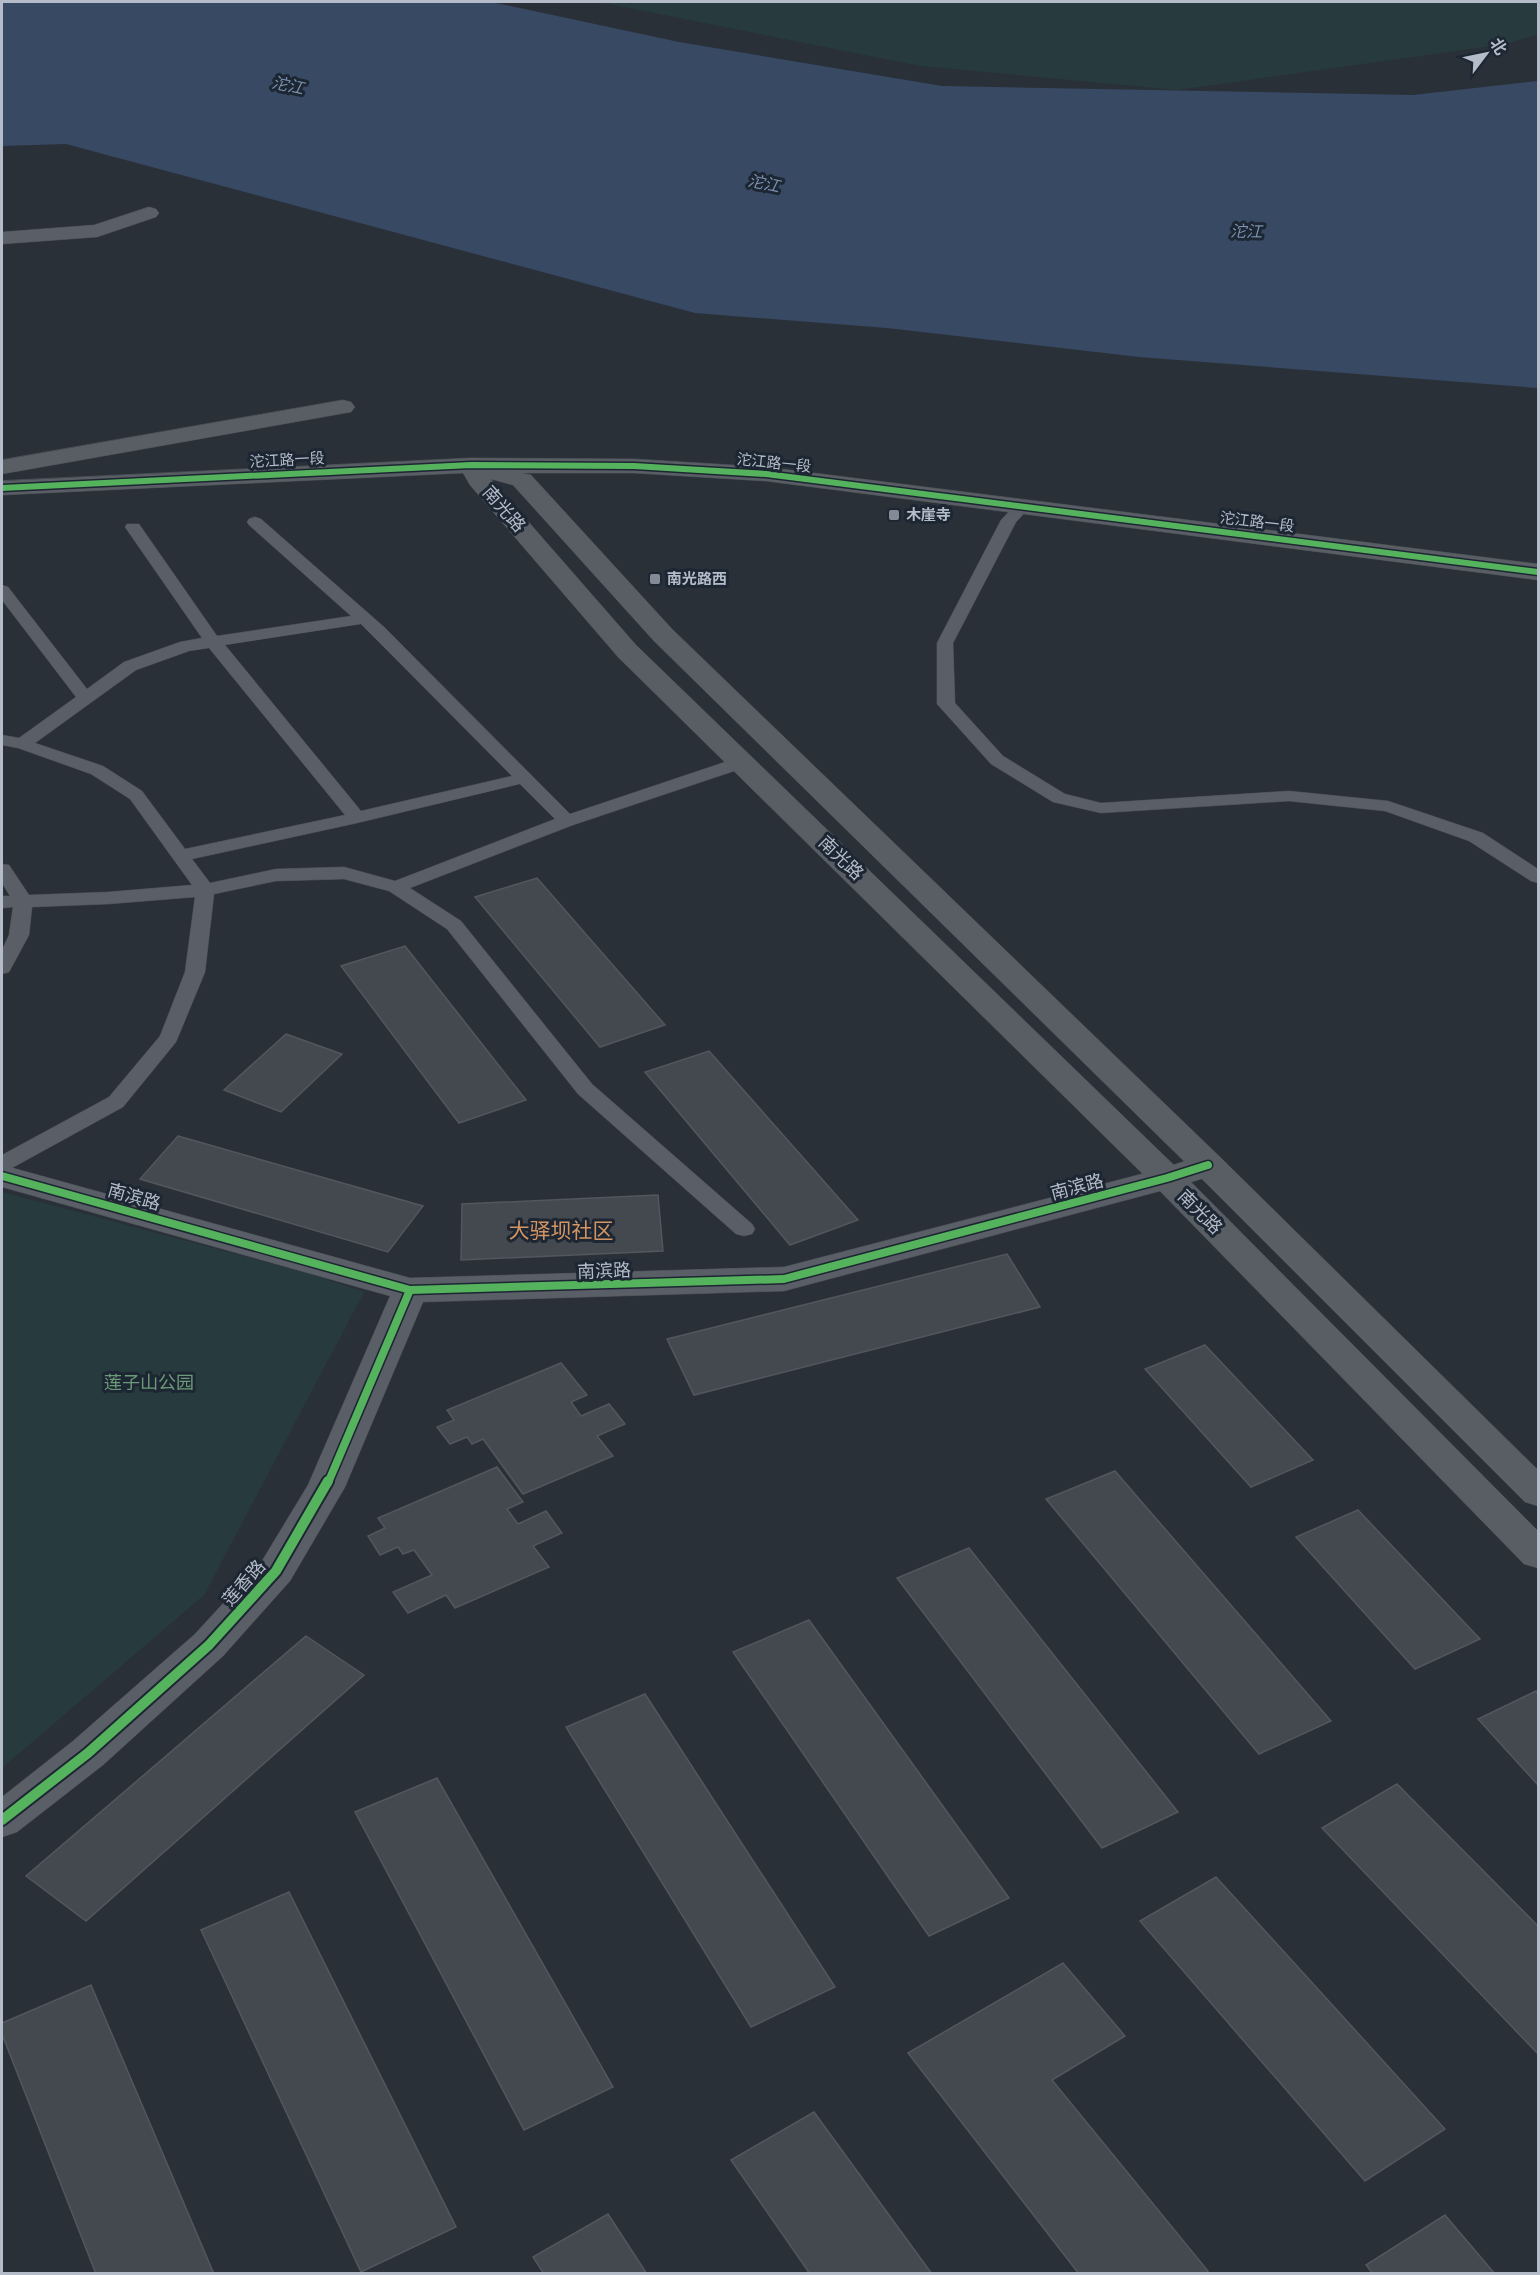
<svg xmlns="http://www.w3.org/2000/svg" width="1540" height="2275" font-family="Manrope,'Noto Sans SC',sans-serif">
<rect width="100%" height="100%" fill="#2a3038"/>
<g fill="#273a3e">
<polygon points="599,2 1538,2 1538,34 1506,44 1177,90 921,66"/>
<polygon points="2,1192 307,1273 364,1292 204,1595 2,1768"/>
</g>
<polygon fill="#384963" points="2,2 491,2 679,42 942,86 1413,95 1538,81 1538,388 1139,357 887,328 695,313 66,144 2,146"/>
<g fill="#444950" stroke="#52575f" stroke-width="1.5">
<polygon points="537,878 665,1025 600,1047 475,897"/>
<polygon points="405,946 526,1100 459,1123 341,966"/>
<polygon points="286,1034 342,1054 281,1112 224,1090"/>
<polygon points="709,1051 858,1220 790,1245 645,1072"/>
<polygon points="178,1136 423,1206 388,1252 140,1179"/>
<polygon points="658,1195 663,1251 461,1260 462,1204"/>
<polygon points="1007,1254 1040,1307 694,1395 667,1339"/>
<polygon points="1205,1345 1313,1460 1251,1487 1145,1369"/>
<polygon points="561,1363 587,1395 571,1402 581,1416 609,1404 625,1424 597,1436 613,1456 523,1494 483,1439 472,1444 467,1437 450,1444 437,1427 454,1420 447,1410"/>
<polygon points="497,1467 523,1502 507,1509 518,1524 546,1511 562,1533 533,1546 549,1567 455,1608 446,1595 408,1613 393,1592 432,1575 414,1550 403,1554 398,1547 380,1555 368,1536 385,1528 378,1518"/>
<polygon points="1115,1471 1331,1721 1259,1754 1046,1499"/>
<polygon points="1358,1510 1480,1639 1415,1669 1296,1537"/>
<polygon points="969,1548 1178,1812 1102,1848 897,1578"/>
<polygon points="809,1620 1009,1898 929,1936 733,1652"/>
<polygon points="306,1636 364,1675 86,1921 26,1876"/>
<polygon points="1536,1691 1538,1694 1538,1785 1478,1719"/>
<polygon points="645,1694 835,1987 751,2027 566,1727"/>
<polygon points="437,1778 613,2087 524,2130 355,1812"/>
<polygon points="1397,1784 1538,1926 1538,2054 1322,1828"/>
<polygon points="1216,1877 1445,2129 1365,2181 1140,1921"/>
<polygon points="289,1892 456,2227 361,2272 201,1930"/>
<polygon points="1063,1963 1125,2036 1052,2080 1208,2271 1204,2274 1079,2274 908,2053"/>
<polygon points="91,1985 214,2274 96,2274 2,2034 2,2023"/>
<polygon points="814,2112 932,2274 810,2274 731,2160"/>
<polygon points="608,2214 647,2274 544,2274 533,2257"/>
<polygon points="1445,2215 1495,2274 1373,2274 1366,2265"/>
</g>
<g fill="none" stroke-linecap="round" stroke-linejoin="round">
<defs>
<g id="lane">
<polygon points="1023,501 1031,506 1016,522 953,643 955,703 1003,756 1065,794 1101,803 1289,791 1388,801 1483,833 1538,869 1538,883 1531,881 1469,841 1385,811 1289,801 1101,813 1053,802 991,764 937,704 937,643 1001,520 1017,503"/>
<path d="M255 517 261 519 384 627 570 814 737 758H749L752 762 749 766 573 825 410 888 461 921 592 1084 752 1224 755 1229 752 1234 744 1236 736 1234 578 1094 447 929 389 891 344 879 276 881 214 894 205 972 176 1042 123 1107 10 1169 2 1171V1155L109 1097 160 1036 185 972 195 897 108 904 32 907 29 935 9 972 2 974V950L9 935 13 907 2 908V896H10L2 883V864L9 865 29 895 108 892 192 885 130 799 91 774 18 748 2 745V735L19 738 76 697 2 600V585L8 587 87 689 124 662 180 642 202 638 125 527 127 524H139L217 636 351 616 249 525 247 522 249 519ZM361 624 372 635 512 776 361 811 225 645ZM209 648 345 815 185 849 142 791 103 766 35 743 136 670 189 651ZM520 784 555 819 395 881 344 867 276 869 210 883 192 859 357 823Z"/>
</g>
<g id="street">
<polygon points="149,207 156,209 159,213 156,217 97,237 2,244 2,232 94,225"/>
<polygon points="1208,1154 1220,1157 1225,1165 1220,1173 1179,1186 784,1291 423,1302 345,1487 290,1581 223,1656 103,1765 17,1832 2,1837 2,1797 73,1741 195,1634 262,1561 308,1485 390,1296 2,1187 2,1165 410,1278 784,1267 1157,1170"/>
</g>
<g id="secondary">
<polygon points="343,400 351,402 355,407 351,412 2,474 2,460"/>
<polygon points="471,458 634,459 766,467 1538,564 1538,580 766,481 634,473 522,473 531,475 672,629 1220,1157 1538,1470 1538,1506 1525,1502 1196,1173 654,641 513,485 491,479 636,645 1179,1170 1538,1531 1538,1568 1524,1564 1155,1186 618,657 470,485 463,473 2,495 2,481"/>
</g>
</defs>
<use href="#lane" stroke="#484c53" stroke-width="1"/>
<use href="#street" stroke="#484c53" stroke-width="1"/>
<use href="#secondary" stroke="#484c53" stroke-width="1"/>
<use href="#lane" fill="#5a5e66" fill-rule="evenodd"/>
<use href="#street" fill="#5a5e66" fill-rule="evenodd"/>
<use href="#secondary" fill="#595d64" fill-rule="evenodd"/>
<defs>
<polyline id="cycleway-far2" points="2,488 471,465 634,466 766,474 1538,572"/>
<g id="cycleway-far1">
<polyline points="2,1176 410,1290 784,1279 1167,1178 1208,1165"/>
<polyline points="328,1483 410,1290"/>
</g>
<polyline id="cycleway" points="2,1820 88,1753 209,1645 276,1571 328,1481"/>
</defs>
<use href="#cycleway-far2" stroke="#1d2633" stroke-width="9"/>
<use href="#cycleway-far1" stroke="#1d2633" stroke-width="11"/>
<use href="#cycleway" stroke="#1d2633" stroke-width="14"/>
<use href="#cycleway-far2" stroke="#56b35d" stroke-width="6"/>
<use href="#cycleway-far1" stroke="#56b35d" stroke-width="8"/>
<use href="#cycleway" stroke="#56b35d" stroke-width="10"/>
</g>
<g fill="#848b96" stroke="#1d2633" stroke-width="2">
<rect x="888" y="509" width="12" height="12" rx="3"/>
<rect x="649" y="573" width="12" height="12" rx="3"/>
</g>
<g text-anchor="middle" stroke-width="6" stroke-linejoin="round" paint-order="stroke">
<g font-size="15" fill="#b4bcc9" stroke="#1d2633">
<text transform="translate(287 460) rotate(-3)" y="5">沱江路一段</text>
<text transform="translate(774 463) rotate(6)" y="5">沱江路一段</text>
<text transform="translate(1257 522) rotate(7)" y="5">沱江路一段</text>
</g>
<g font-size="15" font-weight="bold" fill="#b4bcc9" stroke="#1d2633" text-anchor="start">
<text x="906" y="520">木崖寺</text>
<text x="667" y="584">南光路西</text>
</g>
<g font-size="16" font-style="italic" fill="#7c92b1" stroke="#1d2633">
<text transform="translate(288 85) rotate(12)" y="6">沱江</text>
<text transform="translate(764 183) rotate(12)" y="6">沱江</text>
<text transform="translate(1246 231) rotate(1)" y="6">沱江</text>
</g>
<g font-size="18" fill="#b4bcc9" stroke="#1d2633">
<text transform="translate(504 509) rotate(49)" y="6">南光路</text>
<text transform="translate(841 858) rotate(44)" y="6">南光路</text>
<text transform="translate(1077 1187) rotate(-15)" y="6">南滨路</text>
<text transform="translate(134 1197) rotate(16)" y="6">南滨路</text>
<text transform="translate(1200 1212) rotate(45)" y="6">南光路</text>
<text transform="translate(604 1271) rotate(-2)" y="6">南滨路</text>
<text transform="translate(244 1583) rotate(-49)" y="6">莲香路</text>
</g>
<g font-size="18" fill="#6b9a76" stroke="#1d2633">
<text x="149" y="1389">莲子山公园</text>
</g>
<g font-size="21" fill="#d59563" stroke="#1d2633">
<text x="561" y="1238">大驿坝社区</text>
</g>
</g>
<rect width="1540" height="2275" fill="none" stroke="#b4bcc9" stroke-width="6"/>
<g transform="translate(1486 54) rotate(58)" stroke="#1d2633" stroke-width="4.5" paint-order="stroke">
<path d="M0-4.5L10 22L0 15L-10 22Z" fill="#b4bcc9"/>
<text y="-9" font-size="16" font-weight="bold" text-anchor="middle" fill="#b4bcc9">北</text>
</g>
</svg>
